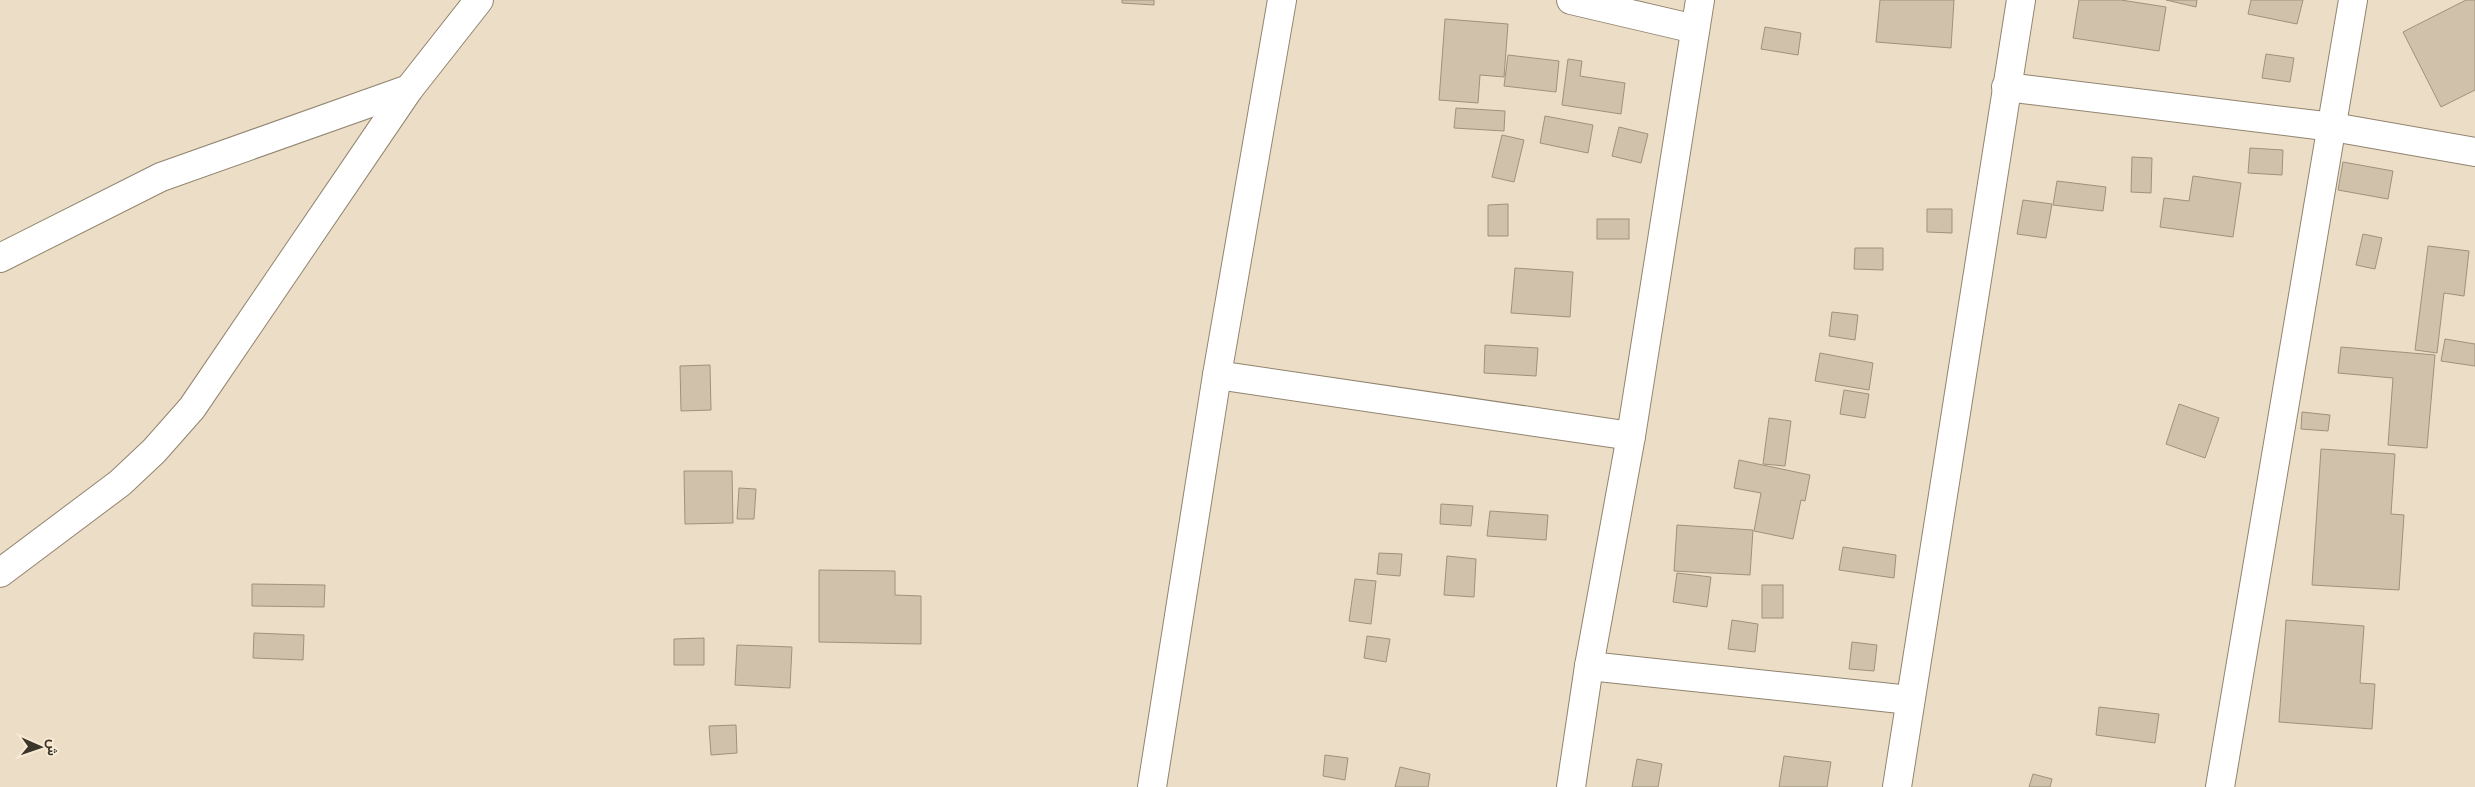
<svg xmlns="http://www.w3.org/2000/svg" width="2475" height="787" font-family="'Fira Sans',Vazirmatn,sans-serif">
<rect width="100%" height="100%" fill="#ecddc6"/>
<g fill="#cfc1aa" stroke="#9f927c">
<polygon points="1122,0 1154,0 1154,5 1122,3"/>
<polygon points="1880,0 1954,0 1951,48 1876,42"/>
<polygon points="2079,0 2121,0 2166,7 2159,51 2073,38"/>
<polygon points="2166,0 2197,0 2196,7"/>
<polygon points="2251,0 2303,0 2297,24 2248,14"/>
<polygon points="2466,0 2475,0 2475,90 2441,107 2403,32"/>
<polygon points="1445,19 1508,24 1504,77 1480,75 1478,103 1439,100"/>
<polygon points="1765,27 1801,33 1798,55 1761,49"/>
<polygon points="2266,54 2294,58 2290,82 2262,78"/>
<polygon points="1508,55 1559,61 1556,92 1504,86"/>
<polygon points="1568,59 1582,61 1580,76 1625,83 1621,114 1562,105"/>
<polygon points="1456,108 1505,111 1504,131 1454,128"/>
<polygon points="1545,116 1593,125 1588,153 1540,143"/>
<polygon points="1619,127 1648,134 1641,163 1612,156"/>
<polygon points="1502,135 1524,140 1514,182 1492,177"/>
<polygon points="2250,148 2283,150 2282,175 2248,173"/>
<polygon points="2132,157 2152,158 2151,193 2131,192"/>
<polygon points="2343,162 2393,171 2388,199 2338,190"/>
<polygon points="2193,176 2241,183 2233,237 2160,227 2164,198 2189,201"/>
<polygon points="2057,181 2106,187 2103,211 2053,205"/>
<polygon points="2023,200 2052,204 2046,238 2017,234"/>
<polygon points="1508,204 1508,236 1488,236 1488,205"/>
<polygon points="1927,209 1952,209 1952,233 1927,232"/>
<rect x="1597" y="219" width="32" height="20"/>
<polygon points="2363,234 2382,238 2375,269 2356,265"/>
<polygon points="2428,246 2469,251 2464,296 2444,293 2437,353 2415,350"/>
<polygon points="1855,248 1883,248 1883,270 1854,269"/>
<polygon points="1515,268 1573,272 1570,317 1511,313"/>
<polygon points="1832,312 1858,315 1855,340 1829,336"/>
<polygon points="2445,339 2475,344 2475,366 2441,361"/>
<polygon points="1485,345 1538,348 1536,376 1484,373"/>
<polygon points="2341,347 2435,355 2427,448 2388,445 2393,378 2338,373"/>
<polygon points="1820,353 1873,363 1869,390 1815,381"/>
<polygon points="710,365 711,410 681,411 680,366"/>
<polygon points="1844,390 1869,394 1865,418 1840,414"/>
<polygon points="2179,404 2219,418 2205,458 2166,444"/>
<polygon points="2302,412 2330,415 2328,431 2301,429"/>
<polygon points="1769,418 1791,421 1785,466 1763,464"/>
<polygon points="2321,449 2395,454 2391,514 2404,515 2399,590 2312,585"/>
<polygon points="1739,460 1810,475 1805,501 1801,500 1793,539 1754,531 1761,493 1734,488"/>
<polygon points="684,471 732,471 733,523 685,524"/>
<polygon points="739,488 756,489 754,519 737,519"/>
<polygon points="1441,504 1473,506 1471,526 1440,524"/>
<polygon points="1490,511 1548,515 1546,540 1487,536"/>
<polygon points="1677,525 1753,530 1750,575 1674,571"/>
<polygon points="1843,547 1896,555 1894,578 1839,570"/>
<polygon points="1379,553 1402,554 1400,576 1377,574"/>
<polygon points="1447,556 1476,559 1474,597 1444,595"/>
<polygon points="819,570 895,571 895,595 921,596 921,644 819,642"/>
<polygon points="1677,573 1711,577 1707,607 1673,602"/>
<polygon points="1355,579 1376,581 1371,624 1349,621"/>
<polygon points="252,584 325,585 324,607 252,606"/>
<rect x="1762" y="585" width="21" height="33"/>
<polygon points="1732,620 1758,624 1755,652 1728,649"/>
<polygon points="2286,620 2364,626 2360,683 2375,684 2372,729 2279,722"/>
<polygon points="254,633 304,635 303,660 253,658"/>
<polygon points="1367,636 1390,639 1386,662 1364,658"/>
<polygon points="704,638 704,665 674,665 674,639"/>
<polygon points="1852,642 1877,645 1874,671 1849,669"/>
<polygon points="737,645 792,647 790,688 735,685"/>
<polygon points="2099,707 2159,714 2155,743 2096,735"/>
<polygon points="736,725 737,753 711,755 709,726"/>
<polygon points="1325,755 1348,758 1345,780 1323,776"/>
<polygon points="1784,756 1831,762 1827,787 1779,787"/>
<polygon points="1637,759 1662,764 1658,787 1632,787"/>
<polygon points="1400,767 1430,774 1428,787 1395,787"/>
<polygon points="2033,774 2052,779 2050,787 2029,787"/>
</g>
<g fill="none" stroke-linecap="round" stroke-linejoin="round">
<defs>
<g id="minor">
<polyline points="1571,0 1695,29"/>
<polyline points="2006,87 2333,127 2475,152"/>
<polyline points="0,258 161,177 409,89"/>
<polyline points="1217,375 1631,436"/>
<polyline points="0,573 120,483 154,451 192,408 409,89 479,0"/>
<polyline points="1589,666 1910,700"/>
<polyline points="1152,787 1217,375 1282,0"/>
<polyline points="1571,787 1589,666 1631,436 1700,0"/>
<polyline points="1897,787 2021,0"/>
<polyline points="2220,787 2353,0"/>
</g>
</defs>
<use href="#minor" stroke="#91846f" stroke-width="30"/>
<use href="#minor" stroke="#fff" stroke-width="28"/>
</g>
<g transform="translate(40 747) rotate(92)" stroke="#f9ead3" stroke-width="4" paint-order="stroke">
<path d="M0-4L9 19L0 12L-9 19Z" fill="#3b362c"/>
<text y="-8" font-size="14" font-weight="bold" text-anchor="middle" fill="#3b362c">ش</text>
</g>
</svg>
